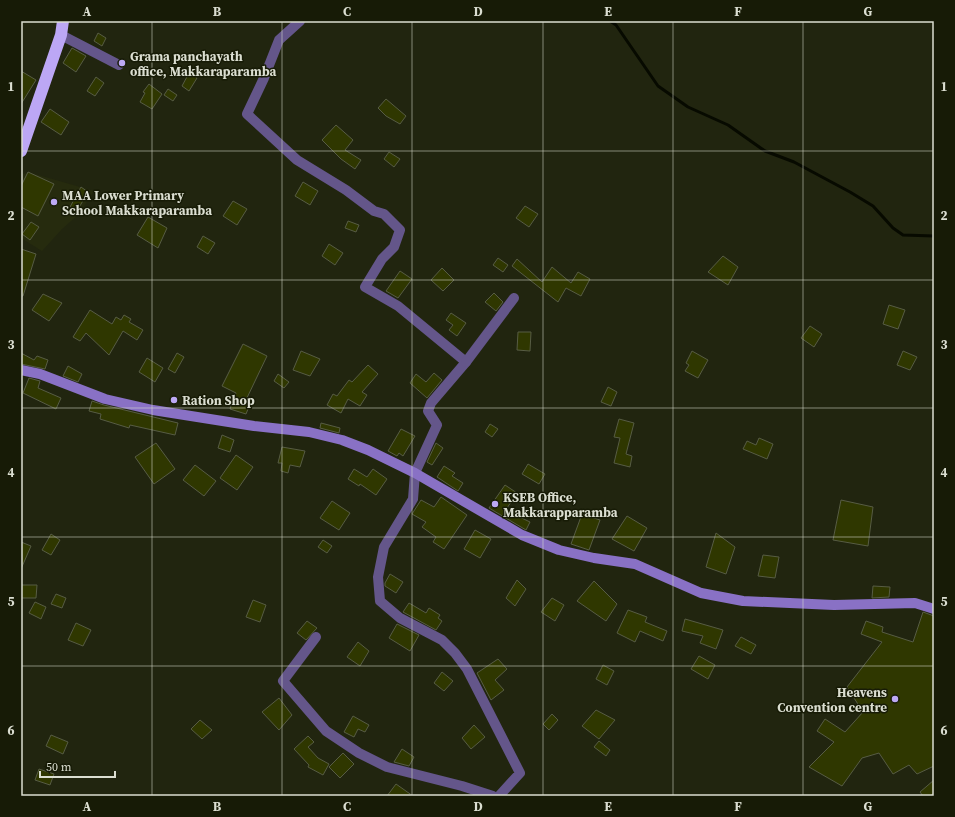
<svg xmlns="http://www.w3.org/2000/svg" width="955" height="817" font-family="'Source Serif 4',serif">
<rect width="100%" height="100%" fill="#21250f"/>
<polygon fill="#262b0e" points="28,172 94,191 79,214 62,229 42,251 21,238 21,181 23,174"/>
<g fill="none" stroke-linecap="round" stroke-linejoin="round">
<polyline stroke="#070a00" stroke-width="3" points="610,21 616,25 658,86 688,107 728,125 765,151 794,162 850,192 873,206 893,228 903,235 934,236"/>
</g>
<g fill="#2f3700" stroke="#575c44">
<polygon points="98,33 106,38 102,46 94,41"/>
<polygon points="72,48 86,56 76,72 63,63"/>
<polygon points="21,71 36,80 21,104"/>
<polygon points="189,73 197,78 189,91 182,86"/>
<polygon points="96,77 104,83 95,96 87,91"/>
<polygon points="149,84 162,94 152,109 140,102 145,93 143,92"/>
<polygon points="168,89 177,95 173,101 164,95"/>
<polygon points="386,99 406,116 400,124 386,116 378,108"/>
<polygon points="50,109 69,122 61,135 41,122"/>
<polygon points="336,125 353,140 345,150 361,160 355,169 341,159 322,140"/>
<polygon points="389,152 400,159 394,167 384,159"/>
<polygon points="28,172 54,184 38,216 21,207 21,186"/>
<polygon points="303,182 318,191 310,205 295,196"/>
<polygon points="81,187 88,192 77,211 70,207"/>
<polygon points="233,201 247,209 237,225 223,216"/>
<polygon points="525,206 538,214 529,227 516,218"/>
<polygon points="148,217 167,228 158,248 137,235"/>
<polygon points="348,221 359,225 356,232 345,228"/>
<polygon points="31,222 39,227 30,240 22,234"/>
<polygon points="203,236 215,243 208,254 197,247"/>
<polygon points="329,244 343,253 335,265 322,256"/>
<polygon points="21,249 36,254 23,296 21,296"/>
<polygon points="723,256 738,267 728,285 708,272"/>
<polygon points="498,258 508,265 503,272 493,265"/>
<polygon points="517,259 542,282 552,267 571,283 578,272 590,279 581,296 566,288 558,302 512,266"/>
<polygon points="442,268 454,280 443,291 431,280"/>
<polygon points="400,271 412,279 398,298 386,291"/>
<polygon points="494,293 503,302 496,311 485,302"/>
<polygon points="43,294 62,303 49,321 32,310"/>
<polygon points="889,305 905,310 898,329 883,324"/>
<polygon points="90,310 112,324 116,317 121,320 124,315 131,319 129,322 143,330 137,340 123,331 109,355 86,333 80,341 73,337"/>
<polygon points="451,313 466,323 457,336 449,330 453,325 446,320"/>
<polygon points="810,326 822,334 814,347 801,338"/>
<polygon points="518,332 531,332 530,351 517,350"/>
<polygon points="243,344 267,356 245,402 250,404 246,414 230,409 236,393 222,386"/>
<polygon points="301,351 320,359 310,376 293,370"/>
<polygon points="692,351 708,360 698,378 685,371 689,365 686,363"/>
<polygon points="903,351 917,357 910,370 897,365"/>
<polygon points="21,353 34,360 37,356 48,360 45,369 21,364"/>
<polygon points="177,353 184,357 175,373 168,369"/>
<polygon points="147,358 163,368 155,382 139,372"/>
<polygon points="368,365 378,374 362,392 367,395 360,406 348,399 341,413 327,405 333,394 337,396 349,380 352,382"/>
<polygon points="68,366 82,374 78,382 63,376"/>
<polygon points="434,373 442,380 427,398 410,383 416,374 426,382"/>
<polygon points="278,374 289,382 284,388 274,381"/>
<polygon points="29,378 40,381 38,388 61,398 56,409 23,393"/>
<polygon points="608,387 617,392 611,406 601,402"/>
<polygon points="92,401 104,405 178,423 175,435 130,425 129,428 100,419 101,414 89,411"/>
<polygon points="619,419 634,423 626,454 632,456 630,467 614,463 620,438 614,437"/>
<polygon points="321,423 340,428 339,433 320,428"/>
<polygon points="490,424 498,429 492,437 485,432"/>
<polygon points="401,429 415,436 403,456 399,453 397,456 388,451"/>
<polygon points="222,435 234,440 230,452 218,448"/>
<polygon points="759,438 773,444 767,459 743,449 747,441 756,445"/>
<polygon points="156,443 175,469 154,484 135,457"/>
<polygon points="436,443 443,448 432,465 427,462"/>
<polygon points="282,447 305,451 300,467 290,465 288,473 281,471 282,463 278,463"/>
<polygon points="236,455 253,467 237,490 220,478"/>
<polygon points="528,464 545,474 539,484 522,474"/>
<polygon points="195,465 216,481 204,496 183,480"/>
<polygon points="444,466 455,473 452,476 463,483 458,491 437,477"/>
<polygon points="354,469 367,477 373,469 387,479 376,495 360,484 359,486 348,479"/>
<polygon points="505,485 517,493 507,508 507,511 530,522 526,530 489,508"/>
<polygon points="441,497 467,515 444,549 433,542 436,537 422,527 426,522 412,514 421,500 434,507"/>
<polygon points="841,500 873,507 868,546 833,540"/>
<polygon points="332,501 350,513 339,530 320,518"/>
<polygon points="582,514 600,520 589,550 571,544"/>
<polygon points="627,516 647,528 634,551 612,539"/>
<polygon points="475,530 491,539 480,558 464,549"/>
<polygon points="716,533 735,547 726,574 706,567"/>
<polygon points="51,534 60,540 51,555 42,550"/>
<polygon points="323,540 332,546 327,553 318,547"/>
<polygon points="21,542 31,546 21,569"/>
<polygon points="763,555 779,557 775,578 758,576"/>
<polygon points="390,574 403,582 396,593 385,586 385,583"/>
<polygon points="517,580 526,589 515,606 506,598"/>
<polygon points="594,581 617,604 606,621 577,601"/>
<polygon points="21,585 37,585 36,598 21,598"/>
<polygon points="873,586 890,587 889,597 872,598"/>
<polygon points="56,594 66,598 62,608 51,604"/>
<polygon points="552,598 564,605 555,621 541,612"/>
<polygon points="253,600 266,605 260,622 246,617"/>
<polygon points="35,602 46,607 41,619 29,613"/>
<polygon points="409,603 426,613 429,608 440,615 438,618 442,621 436,630 403,612"/>
<polygon points="628,610 647,617 645,622 667,631 663,641 640,631 635,642 617,633"/>
<polygon points="923,612 934,616 934,766 917,774 909,765 893,774 879,753 862,758 842,786 809,767 834,742 817,731 825,719 845,732 863,712 847,687 882,642 861,634 866,621 883,627 882,632 913,642"/>
<polygon points="685,619 723,630 716,649 700,643 703,636 682,631"/>
<polygon points="307,621 317,628 306,640 297,633"/>
<polygon points="76,623 91,630 83,646 68,640"/>
<polygon points="397,624 419,635 410,651 389,638"/>
<polygon points="741,637 756,645 751,654 735,646"/>
<polygon points="358,642 369,651 360,666 347,657"/>
<polygon points="699,656 715,665 708,679 691,669"/>
<polygon points="498,659 507,669 495,680 504,690 491,700 477,673"/>
<polygon points="603,665 614,671 607,685 596,679"/>
<polygon points="442,672 453,681 444,691 434,683"/>
<polygon points="279,698 292,715 279,730 262,712"/>
<polygon points="596,710 615,720 599,739 582,726"/>
<polygon points="552,714 558,720 549,730 543,724"/>
<polygon points="353,716 369,725 365,732 358,729 354,737 344,732"/>
<polygon points="200,720 212,730 202,739 191,729"/>
<polygon points="474,725 485,737 471,749 462,738"/>
<polygon points="51,735 68,742 63,754 46,746"/>
<polygon points="308,736 314,742 308,747 318,758 329,764 323,775 308,767 309,765 294,749"/>
<polygon points="599,741 610,750 606,756 594,747"/>
<polygon points="402,749 414,757 409,766 394,762"/>
<polygon points="343,753 354,764 340,778 329,767"/>
<polygon points="39,769 54,774 50,785 35,780"/>
<polygon points="934,780 934,793 930,796 923,796 920,792"/>
<polygon points="396,784 413,796 387,796"/>
</g>
<g fill="none" stroke-linecap="round" stroke-linejoin="round">
<g stroke="#64568a" stroke-width="10">
<polyline points="300,21 279,40 264,78 247,114 297,160 346,190 374,211 384,214 400,230 394,247 382,259 365,287 398,306 466,362 431,403 428,411 437,425 415,473 413,499 384,547 378,577 380,601 400,618 442,640 455,653 467,669 520,773 499,796"/>
<polyline points="61,35 119,65"/>
<polyline points="466,362 514,298"/>
<polyline points="316,637 283,681 326,731 359,753 387,767 462,786 493,796"/>
</g>
<polyline stroke="#8971c5" stroke-width="10" points="21,370 40,374 105,399 153,410 254,426 309,432 342,440 368,450 415,473 522,535 559,550 594,558 635,564 701,593 743,601 834,605 915,603 934,609"/>
<polyline stroke="#bca7f5" stroke-width="12" points="21,151 61,35 63,21"/>
</g>
<path fill="none" stroke="#dbded1" stroke-width="1" stroke-opacity="0.55" d="M152 21V796M282 21V796M412 21V796M543 21V796M673 21V796M803 21V796M21 151H934M21 280H934M21 408H934M21 537H934M21 666H934"/>
<g fill="#bda9f5" stroke="#171b06" stroke-width="1.5">
<circle cx="122" cy="63" r="4"/>
<circle cx="54" cy="202" r="4"/>
<circle cx="174" cy="400" r="4"/>
<circle cx="495" cy="504" r="4"/>
<circle cx="895" cy="699" r="4"/>
</g>
<g text-anchor="middle" stroke-width="3" stroke-linejoin="round" paint-order="stroke">
<g font-size="13" font-weight="bold" fill="#dbded1" stroke="#171b06" text-anchor="start">
<text x="130" y="61">Grama panchayath<tspan x="130" dy="15">office, Makkaraparamba</tspan></text>
<text x="62" y="200">MAA Lower Primary<tspan x="62" dy="15">School Makkaraparamba</tspan></text>
<text x="182" y="405">Ration Shop</text>
<text x="503" y="502">KSEB Office,<tspan x="503" dy="15">Makkarapparamba</tspan></text>
<text x="887" y="697" text-anchor="end">Heavens<tspan x="887" dy="15">Convention centre</tspan></text>
</g>
</g>
<rect width="955" height="817" fill="none" stroke="#171b06" stroke-width="44"/>
<path d="M40 771v6h75v-6" fill="none" stroke="#dbded1" stroke-width="2"/>
<text x="46" y="771" font-size="12" fill="#dbded1" stroke="#171b06" stroke-width="3" paint-order="stroke">50 m</text>
<rect x="22" y="22" width="911" height="773" fill="none" stroke="#dbded1" stroke-width="1.5"/>
<g font-size="13" text-anchor="middle" font-weight="bold" fill="#dbded1">
<text x="87" y="16">A</text>
<text x="217" y="16">B</text>
<text x="347" y="16">C</text>
<text x="478" y="16">D</text>
<text x="608" y="16">E</text>
<text x="738" y="16">F</text>
<text x="868" y="16">G</text>
<text x="11" y="91">1</text>
<text x="944" y="91">1</text>
<text x="11" y="220">2</text>
<text x="944" y="220">2</text>
<text x="11" y="349">3</text>
<text x="944" y="349">3</text>
<text x="11" y="477">4</text>
<text x="944" y="477">4</text>
<text x="11" y="606">5</text>
<text x="944" y="606">5</text>
<text x="11" y="735">6</text>
<text x="944" y="735">6</text>
<text x="87" y="811">A</text>
<text x="217" y="811">B</text>
<text x="347" y="811">C</text>
<text x="478" y="811">D</text>
<text x="608" y="811">E</text>
<text x="738" y="811">F</text>
<text x="868" y="811">G</text>
</g>
</svg>
